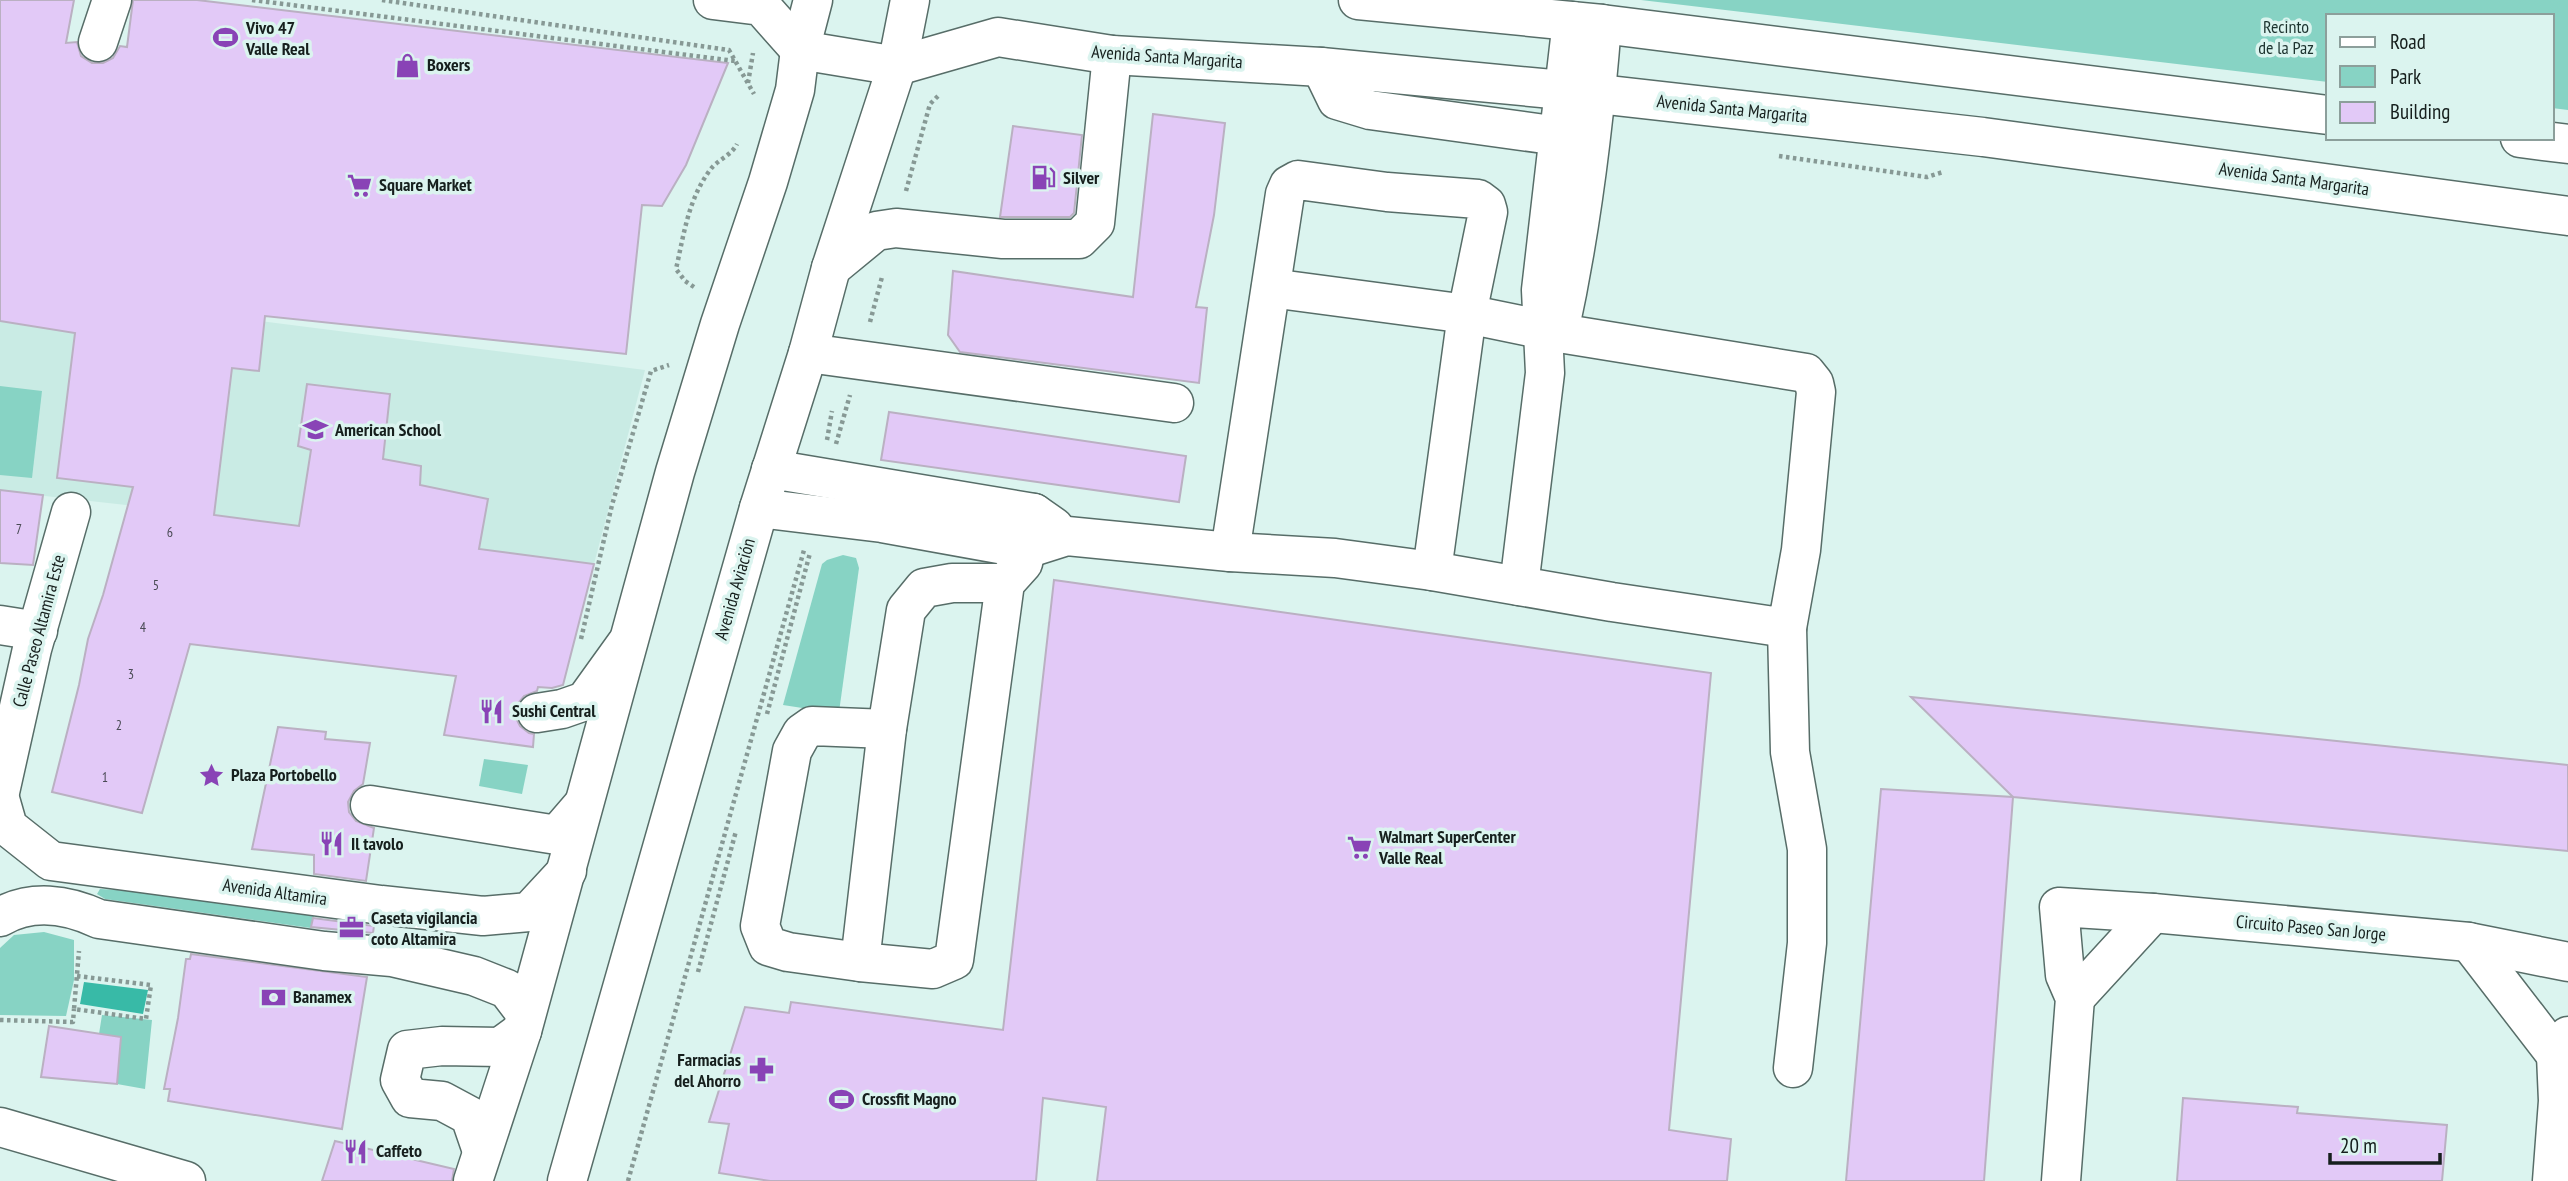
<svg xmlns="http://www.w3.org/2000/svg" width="2568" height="1181" font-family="'PT Sans Narrow',sans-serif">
<rect width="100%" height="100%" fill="#dbf4ef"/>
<polygon fill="#c9ebe4" points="0,288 645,370 594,564 225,516 0,491"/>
<g fill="#87d3c4">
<polygon points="1641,0 2568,0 2568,110 2552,108 2552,16 2328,16 2328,82"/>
<polygon points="0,386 42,391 32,478 0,475"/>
<polygon points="843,555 856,558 859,568 839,712 828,712 783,705 822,564 827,560"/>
<polygon points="484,759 528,765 522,794 479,786"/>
<polygon points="100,889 151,892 314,916 311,928 105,899 97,894"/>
<polygon points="44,932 74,940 74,980 66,1016 0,1015 0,948 14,935"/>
<polygon points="102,1015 152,1020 145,1089 117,1084 120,1038 99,1034"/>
</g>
<polygon fill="#38baa7" points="84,982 148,990 143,1014 80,1004"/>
<g fill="#e2c9f7" stroke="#bab0c2" stroke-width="2">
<polygon points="0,0 74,0 66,43 77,42 81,56 92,63 103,63 113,58 120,46 127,47 133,0 197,0 728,63 686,165 662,206 642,205 626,354 265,316 259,371 232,368 214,515 299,526 311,450 298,446 307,384 390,394 383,459 421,466 420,485 488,499 479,549 594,564 563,685 552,688 538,687 537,691 524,696 516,706 515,716 520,726 529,733 534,734 533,747 444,735 456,676 190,644 142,813 52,792 79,685 88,639 103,595 133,487 57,478 75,333 0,321"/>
<polygon points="1153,114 1225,123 1214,215 1196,307 1207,308 1199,383 960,352 948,335 953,271 1133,297"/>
<polygon points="1013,126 1082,135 1074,213 1070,217 1000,217"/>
<polygon points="889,412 1186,456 1179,502 881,460"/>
<polygon points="0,490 43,495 33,565 0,563"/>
<polygon points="1054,580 1711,673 1669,1130 1731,1139 1727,1181 1097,1181 1106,1107 1043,1098 1036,1181 770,1181 719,1173 729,1124 709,1122 745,1007 789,1013 791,1002 1003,1030"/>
<polygon points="1911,697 2568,765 2568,851 2013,797"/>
<polygon points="278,727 326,732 325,739 370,743 363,784 354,791 348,802 349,812 356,821 374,828 366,881 314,874 314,855 252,849"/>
<polygon points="1881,789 2013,797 1984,1181 1846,1181"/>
<polygon points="313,918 374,926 373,933 311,927"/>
<polygon points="191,954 367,977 342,1129 168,1101 170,1089 164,1089 178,1018 186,959 190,959"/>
<polygon points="49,1026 121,1037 117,1084 41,1077"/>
<polygon points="2183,1098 2298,1107 2297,1113 2447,1125 2442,1181 2177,1181"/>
<polygon points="335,1141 454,1169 452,1181 322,1181"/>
</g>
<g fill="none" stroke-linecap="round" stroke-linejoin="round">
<defs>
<g id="minor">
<polyline points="98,42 112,0"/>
<polyline points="1321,67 1337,100 1370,110 1559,136"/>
<polyline points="831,268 876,231 896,228 1003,239 1079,239 1095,223 1112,55"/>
<path d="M1559 332C1581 231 1594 127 1602 24"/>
<polyline points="808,353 1174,403"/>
<polyline points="771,469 1034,513 1054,527"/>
<polyline points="759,508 882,523 1026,549 1067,536 1230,552 1335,558 1432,571 1612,602 1787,628 1801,550 1816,392 1814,383 1806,373 1559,333 1467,314 1271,288"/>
<polyline points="1230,552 1285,194 1289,185 1298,180 1387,192 1478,199 1486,205 1488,212 1467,314 1432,571"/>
<polyline points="1005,583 952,583 924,588 906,610 887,729 860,962 933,969 954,960 1005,583 1023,563 1034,513"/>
<polyline points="1519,586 1545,373 1541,290 1572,21"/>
<polyline points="0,625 38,631"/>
<polyline points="1787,628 1790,752 1807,849 1807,943 1793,1068"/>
<polyline points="537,713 562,709 585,701 626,644"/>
<polyline points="0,792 32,649 71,512"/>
<polyline points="0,799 8,827 51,861 381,905 483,916 529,912 567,871"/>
<polyline points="370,805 557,835 582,806"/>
<path d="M0 917C31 899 67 904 99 919L324 951 392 957 474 976 507 989 526 1014"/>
<polyline points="2469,942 2556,1055"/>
<polyline points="860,962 788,952 768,946 760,926 792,751 802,733 812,726 887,729"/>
<polyline points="2075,998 2153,913"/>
<polyline points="0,1127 186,1181"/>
<polyline points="482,1151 470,1116 442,1101 410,1098 400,1080 407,1050 442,1046 500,1047 522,1031"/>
<polyline points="2061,1181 2075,998 2065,975 2059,907 2153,913 2469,942 2568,962"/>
<polyline points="2552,1181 2558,1101 2556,1055 2568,1036"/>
</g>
<g id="major">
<polyline points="713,0 761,6 800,50 897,66 998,37 1112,55 1321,67 1563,90 1983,137 2568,216"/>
<polyline points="1358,0 1602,24 2328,115"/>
<polyline points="2520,138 2568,144"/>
<polyline points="473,1181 522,1031 675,472 720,324 768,182 795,90 800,50 813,0"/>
<polyline points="567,1181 759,508 808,353 831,268 897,66 910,0"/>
</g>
</defs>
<use href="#minor" stroke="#576d68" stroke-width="41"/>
<use href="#major" stroke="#576d68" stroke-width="41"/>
<g stroke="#879995" stroke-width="4.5" stroke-dasharray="3.5 3.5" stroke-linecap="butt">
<polyline points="252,0 735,61"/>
<polyline points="382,0 729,50 754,94"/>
<polyline points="748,83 753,53"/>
<polyline points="1779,156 1927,177 1943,172"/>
<polyline points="906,191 930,104 939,95"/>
<path d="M694 287 685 281 676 269C684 234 688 200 710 170 717 160 731 156 737 144"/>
<polyline points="870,322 882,277"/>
<polyline points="827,440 832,411"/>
<polyline points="836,444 850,395"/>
<polyline points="581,639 612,505 651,371 669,365"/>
<polyline points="767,714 810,553"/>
<polyline points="698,972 736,831"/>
<polyline points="77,976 151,985 146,1019 74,1009 79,951"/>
<polyline points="0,1020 73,1022 74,1009"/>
<polyline points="628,1181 804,550"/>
</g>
<use href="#minor" stroke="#fff" stroke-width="38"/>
<use href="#major" stroke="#fff" stroke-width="38"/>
</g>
<defs>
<symbol id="stadium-bare" viewBox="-9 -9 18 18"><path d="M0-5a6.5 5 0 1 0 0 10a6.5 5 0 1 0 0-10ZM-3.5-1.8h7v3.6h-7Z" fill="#8943b6" stroke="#dbf4ef" stroke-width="2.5" paint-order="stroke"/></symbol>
<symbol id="shop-bare" viewBox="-9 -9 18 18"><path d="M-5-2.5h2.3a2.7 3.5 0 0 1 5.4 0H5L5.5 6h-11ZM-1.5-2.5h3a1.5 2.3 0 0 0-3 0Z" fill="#8943b6" stroke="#dbf4ef" stroke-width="2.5" paint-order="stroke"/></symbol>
<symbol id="fuel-bare" viewBox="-9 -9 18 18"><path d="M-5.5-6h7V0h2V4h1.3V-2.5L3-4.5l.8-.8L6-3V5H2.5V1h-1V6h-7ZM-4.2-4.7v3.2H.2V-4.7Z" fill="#8943b6" stroke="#dbf4ef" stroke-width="2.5" paint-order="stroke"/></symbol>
<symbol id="supermarket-bare" viewBox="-9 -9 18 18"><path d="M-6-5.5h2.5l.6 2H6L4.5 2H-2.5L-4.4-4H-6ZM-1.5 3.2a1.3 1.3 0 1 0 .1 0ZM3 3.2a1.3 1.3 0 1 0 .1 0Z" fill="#8943b6" stroke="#dbf4ef" stroke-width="2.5" paint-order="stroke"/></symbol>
<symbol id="school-bare" viewBox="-9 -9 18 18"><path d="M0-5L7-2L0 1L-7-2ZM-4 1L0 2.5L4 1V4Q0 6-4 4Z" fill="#8943b6" stroke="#dbf4ef" stroke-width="2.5" paint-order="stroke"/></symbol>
<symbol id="restaurant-bare" viewBox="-9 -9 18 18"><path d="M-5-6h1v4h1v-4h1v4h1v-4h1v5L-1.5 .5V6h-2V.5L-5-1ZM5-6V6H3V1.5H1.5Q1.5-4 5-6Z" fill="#8943b6" stroke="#dbf4ef" stroke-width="2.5" paint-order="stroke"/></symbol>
<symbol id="sight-bare" viewBox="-9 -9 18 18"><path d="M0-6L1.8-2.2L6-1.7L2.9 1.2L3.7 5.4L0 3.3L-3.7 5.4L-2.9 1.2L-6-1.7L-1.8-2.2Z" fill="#8943b6" stroke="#dbf4ef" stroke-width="2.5" paint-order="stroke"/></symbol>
<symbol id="office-bare" viewBox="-9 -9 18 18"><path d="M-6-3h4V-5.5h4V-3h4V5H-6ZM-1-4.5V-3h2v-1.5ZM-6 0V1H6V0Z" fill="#8943b6" stroke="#dbf4ef" stroke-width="2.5" paint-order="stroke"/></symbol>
<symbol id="bank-bare" viewBox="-9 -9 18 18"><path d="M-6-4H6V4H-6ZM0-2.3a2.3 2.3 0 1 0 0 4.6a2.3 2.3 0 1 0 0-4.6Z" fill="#8943b6" stroke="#dbf4ef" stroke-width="2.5" paint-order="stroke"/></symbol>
<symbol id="pharmacy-bare" viewBox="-9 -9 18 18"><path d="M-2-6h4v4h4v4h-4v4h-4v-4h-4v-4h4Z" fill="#8943b6" stroke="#dbf4ef" stroke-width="2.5" paint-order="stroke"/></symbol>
</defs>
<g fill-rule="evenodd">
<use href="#stadium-bare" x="208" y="20" width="35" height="35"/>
<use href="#shop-bare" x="390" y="48" width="35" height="35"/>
<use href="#fuel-bare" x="1026" y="160" width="35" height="35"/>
<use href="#supermarket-bare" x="342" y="168" width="35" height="35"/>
<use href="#school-bare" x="298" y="412" width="35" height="35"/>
<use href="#restaurant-bare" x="474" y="694" width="35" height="35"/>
<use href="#sight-bare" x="194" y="758" width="35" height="35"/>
<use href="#restaurant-bare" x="314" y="826" width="35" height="35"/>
<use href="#supermarket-bare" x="1342" y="830" width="35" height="35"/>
<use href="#office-bare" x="334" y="910" width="35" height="35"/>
<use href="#bank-bare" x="256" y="980" width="35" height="35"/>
<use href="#pharmacy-bare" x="744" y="1052" width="35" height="35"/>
<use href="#stadium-bare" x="824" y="1082" width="35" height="35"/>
<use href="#restaurant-bare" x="338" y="1134" width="35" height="35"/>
</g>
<g text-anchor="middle" stroke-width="7" stroke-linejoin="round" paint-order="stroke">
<g font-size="14" fill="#494a54">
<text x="19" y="534">7</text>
<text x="170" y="537">6</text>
<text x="156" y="590">5</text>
<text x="143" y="632">4</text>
<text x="131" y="679">3</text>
<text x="119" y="730">2</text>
<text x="105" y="782">1</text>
</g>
<g font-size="18" fill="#1d332f" stroke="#dbf4ef">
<text x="2286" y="33">Recinto<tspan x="2286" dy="21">de la Paz</tspan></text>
</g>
<g font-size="18" font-weight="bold" fill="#161f1d" stroke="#dbf4ef" text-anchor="start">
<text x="246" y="34">Vivo 47<tspan x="246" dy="21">Valle Real</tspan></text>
<text x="427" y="71">Boxers</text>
<text x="1063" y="184">Silver</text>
<text x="379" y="191">Square Market</text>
<text x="335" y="436">American School</text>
<text x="512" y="717">Sushi Central</text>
<text x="231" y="781">Plaza Portobello</text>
<text x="1379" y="843">Walmart SuperCenter<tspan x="1379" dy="21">Valle Real</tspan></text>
<text x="351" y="850">Il tavolo</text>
<text x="371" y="924">Caseta vigilancia<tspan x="371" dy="21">coto Altamira</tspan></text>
<text x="293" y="1003">Banamex</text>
<text x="741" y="1066" text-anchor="end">Farmacias<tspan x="741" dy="21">del Ahorro</tspan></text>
<text x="862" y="1105">Crossfit Magno</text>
<text x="376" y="1157">Caffeto</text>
</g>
<g font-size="18" fill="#161f1d" stroke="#dbf4ef">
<text transform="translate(1167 57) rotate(4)" y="6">Avenida Santa Margarita</text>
<text transform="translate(1732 109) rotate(6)" y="6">Avenida Santa Margarita</text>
<text transform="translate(2294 179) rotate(8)" y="6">Avenida Santa Margarita</text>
<text transform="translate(735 589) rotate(-74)" y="6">Avenida Aviación</text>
<text transform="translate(39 631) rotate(-75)" y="6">Calle Paseo Altamira Este</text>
<text transform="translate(275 892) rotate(8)" y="6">Avenida Altamira</text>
<text transform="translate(2311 928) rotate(5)" y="6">Circuito Paseo San Jorge</text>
</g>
</g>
<rect x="2326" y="14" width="228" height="126" fill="#dbf4ef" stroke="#8c9f9b" stroke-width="2"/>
<rect x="2340" y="37" width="35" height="10" fill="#ffffff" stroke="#8c9f9b" stroke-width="2"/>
<text x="2390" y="49" font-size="21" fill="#161f1d">Road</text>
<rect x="2340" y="66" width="35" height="21" fill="#87d3c4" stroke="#8c9f9b" stroke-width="2"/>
<text x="2390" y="84" font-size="21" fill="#161f1d">Park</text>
<rect x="2340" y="102" width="35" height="21" fill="#e2c9f7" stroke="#8c9f9b" stroke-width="2"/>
<text x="2390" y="119" font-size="21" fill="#161f1d">Building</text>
<path d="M2330 1153v10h110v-10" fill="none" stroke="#161f1d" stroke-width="3.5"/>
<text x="2340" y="1153" font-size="21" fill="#161f1d" stroke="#dbf4ef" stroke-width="5" paint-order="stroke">20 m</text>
</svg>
